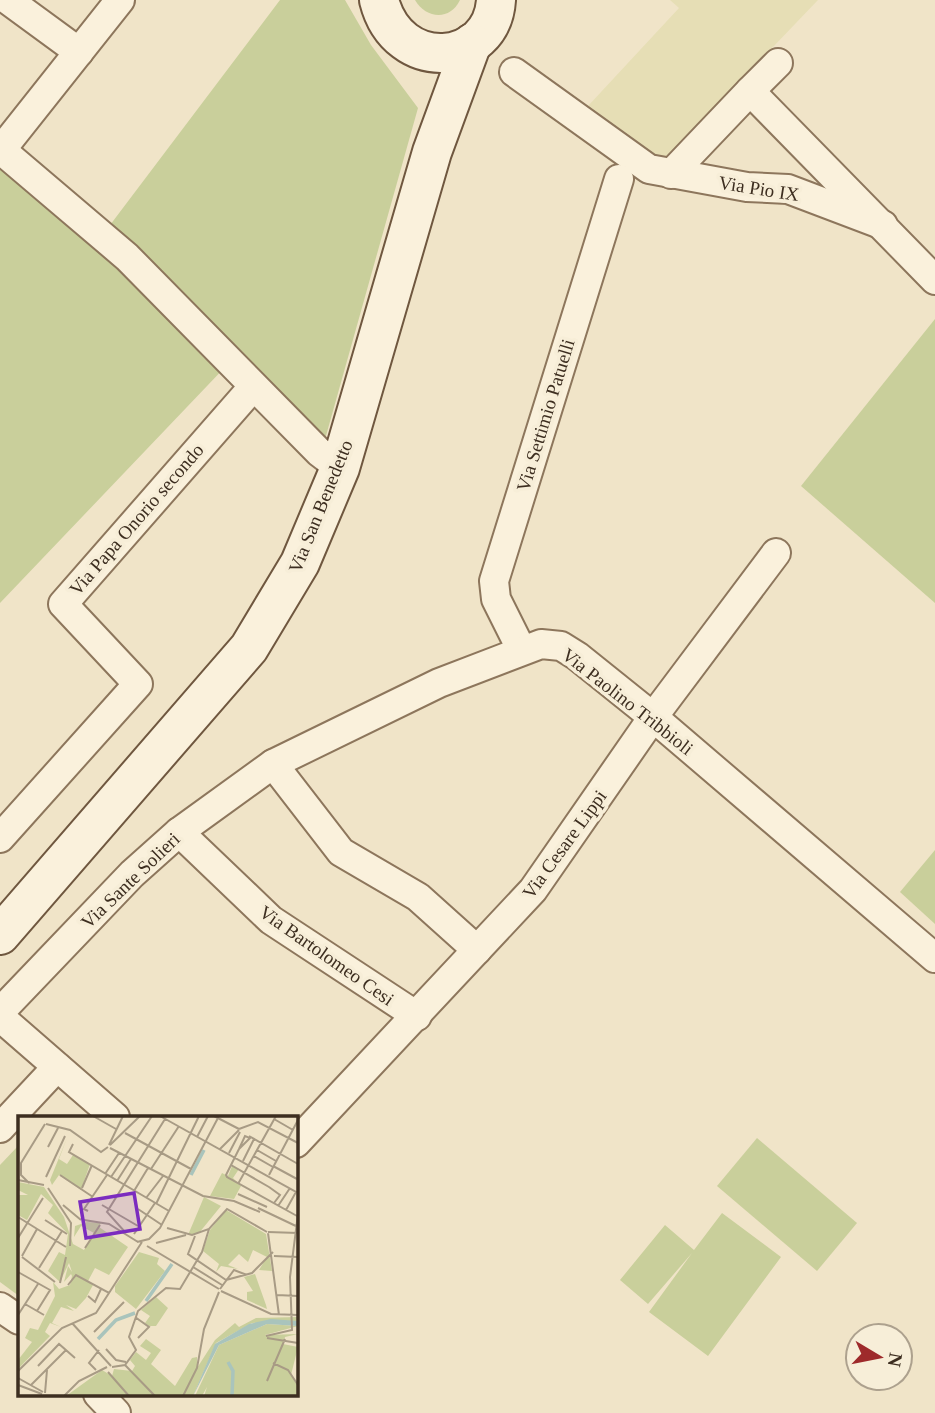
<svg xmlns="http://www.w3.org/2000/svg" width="935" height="1413" font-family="'Times New Roman',serif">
<rect width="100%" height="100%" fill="#f0e4c8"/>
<polygon fill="#e6deb5" points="670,0 818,0 662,163 588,106 679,8"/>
<g fill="#c9cf9b">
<polygon points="280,0 345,0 371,45 418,108 322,450 228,364 0,603 0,154 98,241"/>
<path d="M415 0H460C450 21 426 19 415 0Z"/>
<polygon points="935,319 935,603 801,486"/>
<polygon points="935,850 935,924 900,892"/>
<polygon points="757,1138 857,1223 817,1271 717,1186"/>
<polygon points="19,1145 19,1296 0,1282 0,1165"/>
<polygon points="722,1213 781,1257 708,1356 649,1312 692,1253 648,1304 620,1280 665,1225 694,1250"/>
</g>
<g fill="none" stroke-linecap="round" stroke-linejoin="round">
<defs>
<g id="street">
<polyline points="8,0 79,52"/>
<polyline points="514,72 649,169 747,187 788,189 883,225"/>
<polyline points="750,91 778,63"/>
<polyline points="0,149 127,257 319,452 340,468"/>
<polyline points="1,150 120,0"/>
<polyline points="671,174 750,91 935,280"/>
<polyline points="521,649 496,599 494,581 619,179"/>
<polyline points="273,764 341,852 418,897 477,950"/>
<polyline points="179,832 271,920 417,1016"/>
<polyline points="0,838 138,684 63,604 253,387"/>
<polyline points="0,1012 132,874 179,832 273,764 439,683 541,644 561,646 577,656 653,717 935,958"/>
<polyline points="0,1017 115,1117"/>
<polyline points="0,1128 57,1067"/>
<polyline points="296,1143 533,890 653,717 776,553"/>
<polyline points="0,1307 19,1320"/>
<polyline points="98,1394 116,1413"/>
</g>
<g id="secondary">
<path d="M379 0C398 75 492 66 496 0"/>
<polyline points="0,935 249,648 300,563 340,468 432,152 472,43"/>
</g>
</defs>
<use href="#street" stroke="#8d765c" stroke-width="32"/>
<use href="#secondary" stroke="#6f573f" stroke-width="42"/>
<use href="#street" stroke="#faf1dc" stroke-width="28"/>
<use href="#secondary" stroke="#faf1dc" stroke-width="38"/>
</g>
<g text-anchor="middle" stroke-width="7" stroke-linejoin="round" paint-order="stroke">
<g font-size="19" fill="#3d2e20" stroke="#f7eed8">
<text transform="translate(759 188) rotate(9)" y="7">Via Pio IX</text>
<text transform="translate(545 415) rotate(-73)" y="7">Via Settimio Patuelli</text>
<text transform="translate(320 506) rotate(-68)" y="7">Via San Benedetto</text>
<text transform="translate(136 519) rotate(-49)" y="7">Via Papa Onorio secondo</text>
<text transform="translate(628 701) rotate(38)" y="7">Via Paolino Tribbioli</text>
<text transform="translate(564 844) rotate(-54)" y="7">Via Cesare Lippi</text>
<text transform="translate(130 880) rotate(-44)" y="7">Via Sante Solieri</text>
<text transform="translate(327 955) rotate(35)" y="7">Via Bartolomeo Cesi</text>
</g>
</g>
<g transform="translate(18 1116)">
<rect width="280" height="280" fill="#f0e4c8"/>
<path d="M49 22 41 43 49 48 55 39 72 48 63 74 41 59 34 69 32 64ZM214 50 221 53 215 62 223 70 216 83 192 80 204 57 210 60ZM0 66 26 71 46 101 55 128 66 134 76 117 63 110 56 121 57 110 69 106 83 107 81 111 110 131 91 159 77 152 70 165 75 169 68 182 58 193 48 189 56 195 43 191 34 207 43 211 32 207 27 216 32 220 0 253V244L14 226 7 222 12 212 20 214 37 180 35 166 41 173 52 169 54 160 53 158 46 166 50 150 54 156 51 147 42 166 30 155 41 136 47 139 50 118 30 97 35 89 23 78 9 104 0 99V79H10L0 74ZM186 81 203 90 181 117 170 119ZM208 94 248 118 254 155 241 154 249 141 235 134 230 146 221 138 210 149 220 153 203 150 198 156 201 148 185 135 192 114ZM121 136 141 142 139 148 147 155 118 193 97 176V170ZM237 158 248 189 249 193 229 184V176L235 175 226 161ZM138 181 150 192 138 210H131L127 207 132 200 123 194ZM280 201V205L234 207 198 227 175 280H48L84 254 94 260 96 253 114 255 117 250 112 244 118 236 128 244 133 237 122 230 128 223 143 234 133 248 157 270 174 242 179 241V252L197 224 217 207 221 211 238 202ZM249 208 280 210 247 219 280 218 267 221 265 228 280 231 273 259 280 267V280H186L189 271 184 280H177L201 229Z" fill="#c9cf9b"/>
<path d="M253 203 280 205V210L249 208 201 229 175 280 197 228 231 208Z" fill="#a9c4bc"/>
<path fill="none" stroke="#a9c4bc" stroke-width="3.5" d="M173 59 186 34M128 185 154 148M80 223 98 204 117 197M210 246 215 255 214 280"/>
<path fill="none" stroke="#a89b85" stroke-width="2" d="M75 0 98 13M142 0 278 76 268 94M196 0 221 13M256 3 275 14M28 8 52 14 83 36 90 31M221 13 240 6 280 27M107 17 173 53M231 20 280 48M179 21 190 0M55 28 51 36 151 95M91 29 105 0M92 29 122 0M30 31 40 12M92 32 185 80 216 85 242 96M202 33 221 14M221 33 232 22 227 20 221 33 208 59 209 61 279 100M239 34 258 45M211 37 222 16M236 40 255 51M225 45 236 23M213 49 251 71M255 50 279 63M133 53 161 10M87 58 101 37M42 59 75 81M251 59 280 4M28 61 47 20M93 61 134 0M0 64 26 69M99 65 113 43M11 67 3 59V47L27 8M220 68 258 0M251 71 262 79 256 87M30 72 53 107 52 130M64 72 74 49M116 75 130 52M220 78 249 91M128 82 145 60M138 88 181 0M45 89 63 104M84 89 120 110M260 90 272 72M240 92 280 111M120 93 144 109M70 95 66 93 89 59M0 101 48 131M27 104 49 118M66 104 91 108 120 126M149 112 174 119 191 113 209 93 249 116M107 116 89 96 147 3M250 116 280 117M250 117 261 199M116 118 137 87M177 120 170 138 208 164M0 122 25 82M119 126 131 123 142 112 201 0M138 127 168 119M129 130 201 173M67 132 82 109M4 140 19 113M256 140 280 141M4 141 37 166M175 151 204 169M21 152 44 115M0 156 32 174 19 195M208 164 234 157 255 136M42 167 48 141M50 169 58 159 91 177 124 126M202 173 216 154 229 159M203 175 253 198 280 199M259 179 280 180M70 180 77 186 83 173M7 188 26 199M0 199 20 168M117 201 131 211 120 222M54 207 93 250M76 216 106 186M248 220 274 214 272 161 280 98M249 222 280 227M88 233 98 244 108 246M255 247 270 254 280 269M107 249 137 280M20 250 41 228 57 242M94 251 107 249 118 234 111 221 120 195 148 172 162 173 184 136 191 113M78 254 71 247 81 234M0 255 44 212 78 197 91 177M90 256 111 280M0 262 25 276M249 265 267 223M0 269 24 278M13 269 48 234M27 277 29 254M46 280 61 265 89 251M165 280 179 252 186 213 201 176"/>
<path fill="#7b2cbf" fill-opacity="0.15" stroke="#7b2cbf" stroke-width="3.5" d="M116 77 122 113 68 122 62 86Z"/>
<rect width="280" height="280" fill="none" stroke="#3d2e20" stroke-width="3.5"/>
</g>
<g transform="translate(879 1357) rotate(100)"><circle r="33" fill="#f7eed8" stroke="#ada18e" stroke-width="2"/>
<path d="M0-5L12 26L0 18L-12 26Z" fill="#9e2a2b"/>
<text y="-10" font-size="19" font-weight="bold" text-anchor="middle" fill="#3d2e20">N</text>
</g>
</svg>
